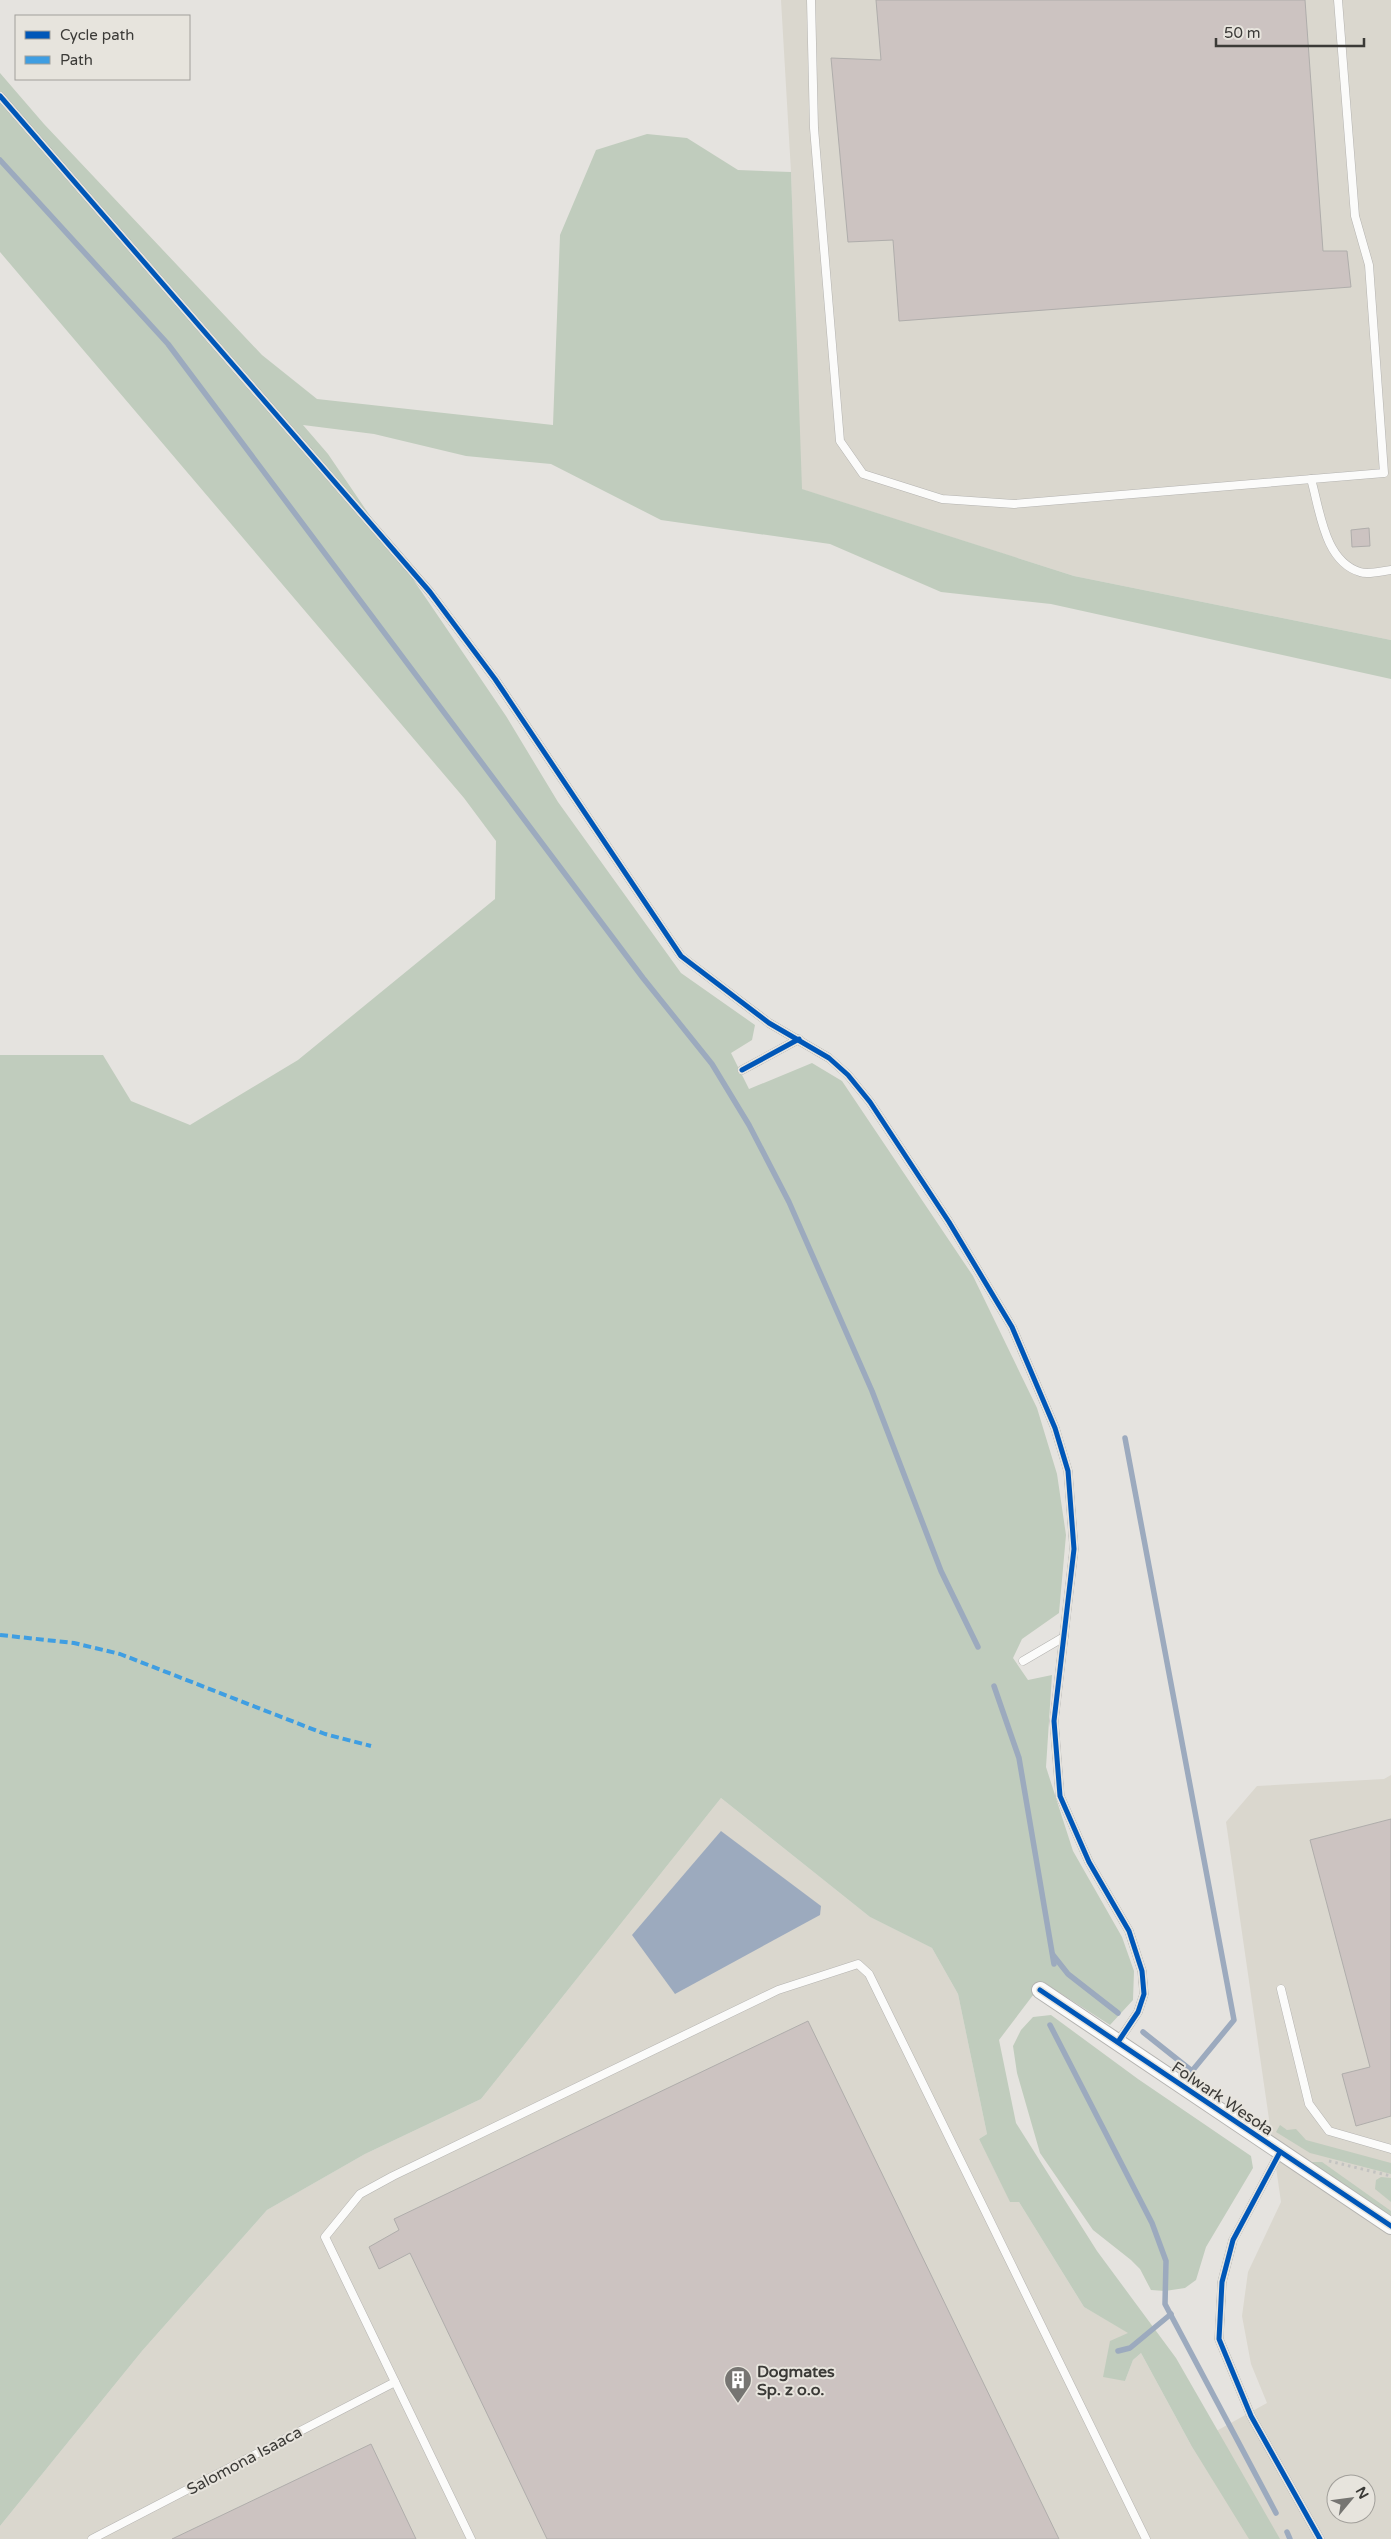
<svg xmlns="http://www.w3.org/2000/svg" width="1391" height="2539" font-family="'Varela Round',sans-serif">
<rect width="100%" height="100%" fill="#e5e3df"/>
<g fill="#dad7ce" fill-rule="evenodd">
<polygon points="781,0 1391,0 1391,640 1074,576 801,489 791,172"/>
<path d="M1391 1775V2539H0V2526L142 2351 267 2210 365 2154 481 2099 721 1798 870 1917 932 1948 958 1994 987 2134 979 2139 1010 2201 1019 2202 1084 2307 1129 2333 1125 2381 1133 2360 1141 2353 1191 2445 1267 2403 1251 2364 1242 2316 1248 2272 1281 2202 1226 1822 1257 1786 1384 1779ZM1336 2484H1366V2514H1336Z"/>
</g>
<g fill="#c0ccbd">
<polygon points="0,73 44,124 262,355 317,399 553,425 560,235 596,150 647,134 687,138 738,170 791,172 802,489 1074,576 1391,640 1391,679 1051,604 941,592 830,544 661,520 551,464 466,456 374,434 303,425 328,454 506,716 558,802 681,973 755,1025 752,1040 731,1053 749,1089 812,1063 842,1081 973,1276 1037,1408 1057,1474 1066,1535 1059,1613 1022,1639 1013,1658 1028,1680 1052,1675 1046,1767 1073,1851 1122,1937 1134,1971 1133,2000 1110,2025 1043,1982 999,2040 1016,2123 1097,2251 1176,2358 1280,2539 1249,2539 1191,2445 1141,2353 1133,2360 1125,2381 1103,2377 1110,2341 1128,2333 1084,2307 1019,2202 1010,2202 979,2139 987,2134 958,1994 932,1948 870,1917 721,1798 481,2099 365,2154 267,2210 142,2351 0,2526 0,1055 103,1055 131,1101 190,1125 298,1060 495,899 496,841 464,798 0,252"/>
<polygon points="1051,2015 1138,2079 1251,2156 1253,2168 1206,2247 1196,2280 1185,2288 1165,2291 1151,2290 1140,2269 1131,2260 1093,2230 1040,2153 1017,2073 1013,2046 1021,2030 1033,2017"/>
<polygon points="1280,2125 1287,2130 1296,2129 1306,2140 1391,2163 1391,2174 1310,2153 1276,2132"/>
<polygon points="1310,2162 1322,2162 1391,2211 1391,2217"/>
<polygon points="1381,2177 1391,2178 1391,2202 1375,2189 1376,2180"/>
</g>
<polygon fill="#9caabe" points="721,1831 821,1906 820,1915 675,1994 632,1935"/>
<g fill="none" stroke-linecap="round" stroke-linejoin="round">
<g stroke="#9caabe" stroke-width="5.5">
<polyline points="0,160 168,344 643,978 712,1064 749,1125 789,1202 872,1391 941,1571 978,1647"/>
<polyline points="1125,1438 1234,2020 1192,2071 1143,2032"/>
<polyline points="994,1686 1019,1758 1054,1964"/>
<polyline points="1053,1955 1068,1974 1118,2013"/>
<polyline points="1050,2025 1152,2223 1166,2261 1165,2304 1276,2513"/>
<polyline points="1118,2351 1130,2348 1171,2314"/>
<polyline points="1287,2532 1290,2539"/>
</g>
</g>
<g fill="#ccc3c1" stroke="#afadab">
<polygon points="876,0 1305,0 1323,251 1347,251 1351,287 899,321 893,240 848,242 831,58 881,60"/>
<polygon points="1369,528 1370,546 1352,547 1351,530"/>
<polygon points="1391,1819 1391,2116 1356,2126 1342,2074 1370,2067 1310,1840"/>
<polygon points="808,2021 1059,2539 547,2539 410,2253 379,2269 369,2247 399,2230 394,2219"/>
<polygon points="371,2444 416,2539 172,2539"/>
</g>
<g fill="none" stroke-linecap="round" stroke-linejoin="round">
<defs>
<g id="service">
<polyline points="811,0 814,128 840,441 863,474 942,499 1014,504 1384,473 1369,265 1355,216 1338,0"/>
<polyline points="0,96 430,592 495,679 681,956 769,1023 829,1058 848,1075 870,1102 949,1222 1012,1327 1055,1428 1068,1471 1074,1549 1054,1721 1060,1796 1089,1862 1129,1931 1142,1971 1144,1994 1138,2012 1118,2042"/>
<path d="M1311 479C1320 510 1324 561 1360 572 1368 575 1382 571 1391 570"/>
<polyline points="742,1070 799,1039"/>
<polyline points="1023,1661 1064,1637"/>
<polyline points="1281,1989 1309,2104 1329,2131 1391,2149"/>
<polyline points="1280,2152 1233,2240 1222,2282 1219,2339 1251,2416 1320,2539"/>
<polyline points="92,2539 395,2382"/>
<polyline points="471,2539 325,2237 360,2194 393,2176 778,1990 858,1964 869,1974 1146,2539"/>
</g>
<polyline id="minor" points="1040,1990 1391,2226"/>
</defs>
<use href="#service" stroke="#b4b3b0" stroke-width="9"/>
<use href="#minor" stroke="#b4b3b0" stroke-width="18"/>
<polyline stroke="#c3c3c1" stroke-width="3" stroke-dasharray="2.5 4" stroke-linecap="butt" points="1329,2161 1391,2176"/>
<use href="#service" stroke="#fbfbfa" stroke-width="8"/>
<use href="#minor" stroke="#fbfbfa" stroke-width="16"/>
<polyline stroke="#3f9ee2" stroke-width="4" stroke-dasharray="8 4" stroke-linecap="butt" points="0,1635 74,1643 120,1654 325,1734 371,1746"/>
<defs>
<g id="cycleway">
<polyline points="0,96 430,592 495,679 681,956 769,1023 829,1058 848,1075 870,1102 949,1222 1012,1327 1055,1428 1068,1471 1074,1549 1054,1721 1060,1796 1089,1862 1129,1931 1142,1971 1144,1994 1138,2012 1118,2042"/>
<polyline points="742,1070 799,1039"/>
<polyline points="1040,1990 1391,2226"/>
<polyline points="1280,2152 1233,2240 1222,2282 1219,2339 1251,2416 1320,2539"/>
</g>
</defs>
<use href="#cycleway" stroke="#e7e4dd" stroke-width="8"/>
<use href="#cycleway" stroke="#0057b8" stroke-width="5"/>
</g>
<defs>
<symbol id="building-pin" viewBox="-11 -11 22 30"><path d="M0 17L-7.5 6A9.5 9.5 0 1 1 7.5 6Z" fill="#767572" stroke="#e7e4dd"/><path d="M-4-6H4V6H1V3H-1V6H-4ZM-2.5-4.3h1.7v1.8h-1.7ZM.8-4.3h1.7v1.8H.8ZM-2.5-1h1.7V.8h-1.7ZM.8-1h1.7V.8H.8Z" fill="#fff"/></symbol>
</defs>
<g fill-rule="evenodd">
<use href="#building-pin" x="722" y="2364" width="32" height="43"/>
</g>
<g text-anchor="middle" stroke-width="4" stroke-linejoin="round" paint-order="stroke">
<g font-size="16" fill="#3b3a37" stroke="#e7e4dd">
<text transform="translate(1223 2098) rotate(34)" y="6">Folwark Wesoła</text>
<text transform="translate(244 2460) rotate(-28)" y="6">Salomona Isaaca</text>
</g>
<g font-size="16" font-weight="bold" fill="#3b3a37" stroke="#e7e4dd" text-anchor="start">
<text x="757" y="2377">Dogmates<tspan x="757" dy="18">Sp. z o.o.</tspan></text>
</g>
</g>
<rect x="15" y="15" width="175" height="65" fill="#e7e4dd" stroke="#a2a09b"/>
<rect x="25" y="31" width="25" height="8" fill="#0057b8" stroke="#a2a09b"/>
<text x="60" y="40" font-size="15" fill="#3b3a37">Cycle path</text>
<rect x="25" y="56" width="25" height="8" fill="#3f9ee2" stroke="#a2a09b"/>
<text x="60" y="65" font-size="15" fill="#3b3a37">Path</text>
<g transform="translate(1351 2499) rotate(61)"><circle r="24" fill="#e7e4dd" stroke="#a2a09b"/>
<path d="M0-4L9 19L0 12L-9 19Z" fill="#767572"/>
<text y="-8" font-size="14" font-weight="bold" text-anchor="middle" fill="#3b3a37">N</text>
</g>
<path d="M1216 38v8h148v-8" fill="none" stroke="#3b3a37" stroke-width="2.5"/>
<text x="1224" y="38" font-size="15" fill="#3b3a37" stroke="#e7e4dd" stroke-width="4" paint-order="stroke">50 m</text>
</svg>
